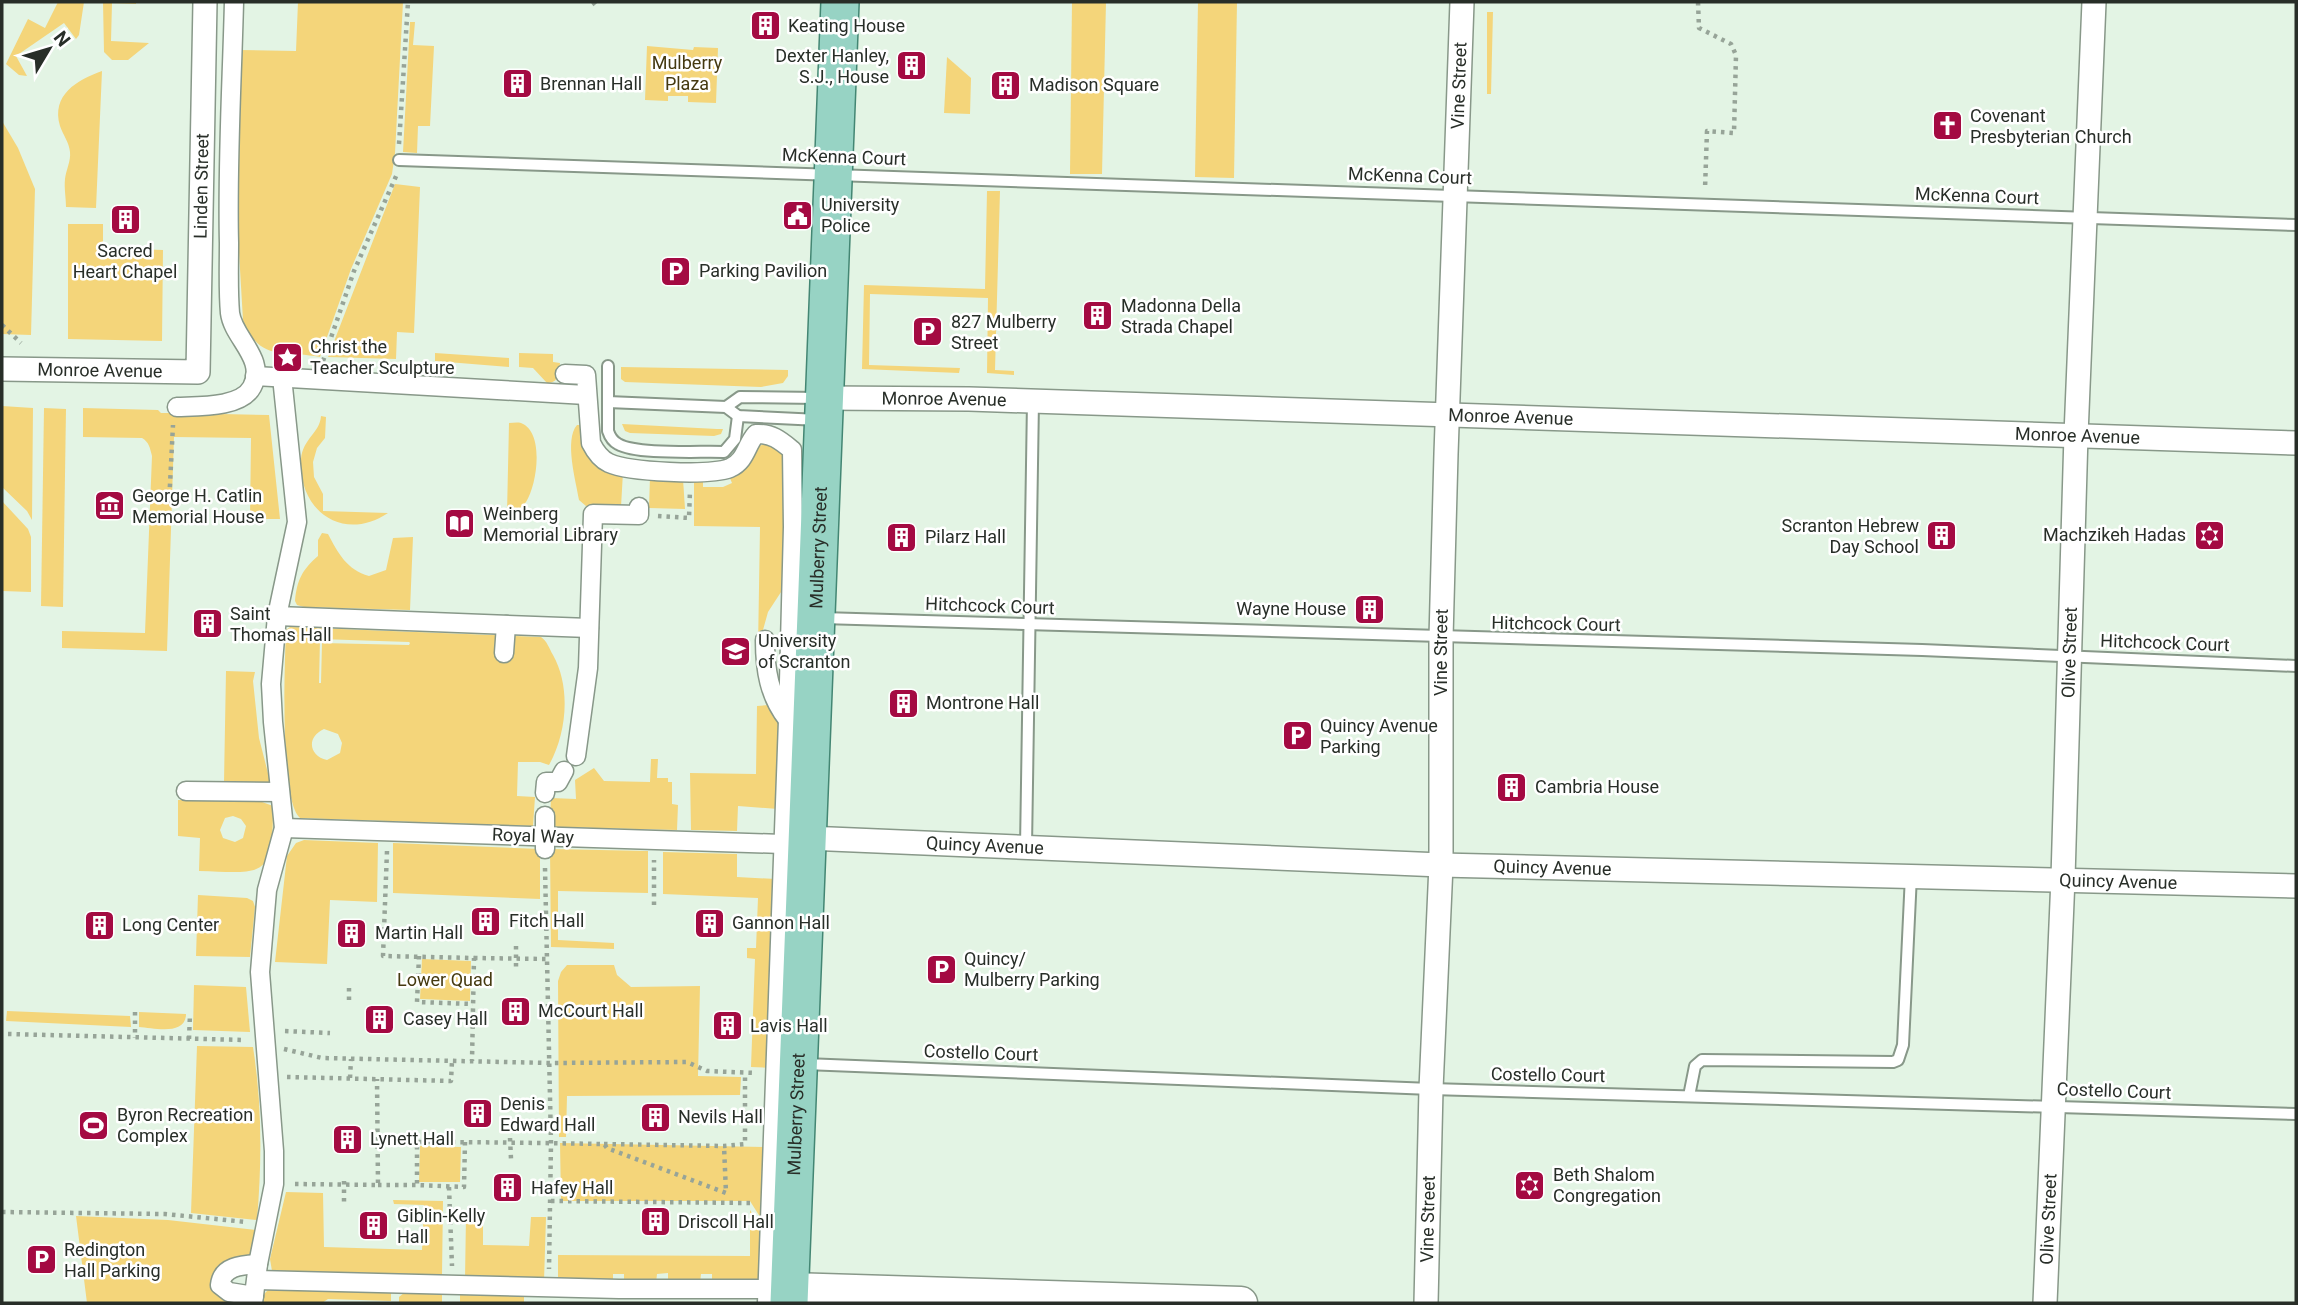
<svg xmlns="http://www.w3.org/2000/svg" width="2298" height="1305" font-family="Roboto,sans-serif">
<rect width="100%" height="100%" fill="#e3f4e4"/>
<g fill="#f4d57a" fill-rule="evenodd">
<polygon points="58,2 84,2 79,35 76,39 64,23 16,56 27,76 19,75 6,64 28,19 45,28"/>
<polygon points="103,2 136,2 136,4 112,3 111,41 149,43 128,60 112,60 104,52"/>
<path d="M298 2H403L395 153 392 174 351 269 320 357C283 350 259 362 243 320L234 168 239 50 296 51Z"/>
<polygon points="1072,2 1106,2 1102,174 1070,174"/>
<polygon points="1198,2 1237,2 1234,178 1195,177"/>
<polygon points="1487,12 1493,12 1491,94 1487,94"/>
<polygon points="410,22 415,22 413,45 434,46 430,126 418,126 417,153 403,152"/>
<polygon points="647,46 693,50 694,47 718,48 716,103 688,102 688,96 668,96 668,101 645,100"/>
<polygon points="947,57 971,78 970,114 944,113"/>
<path d="M102 71 96 208 66 207C66 198 64 188 65 179 66 170 71 161 70 152 69 142 63 135 60 126 51 95 77 80 102 71Z"/>
<polygon points="2,121 18,148 35,189 31,335 2,334"/>
<polygon points="395,184 420,187 414,333 397,332 396,359 328,357"/>
<polygon points="987,191 1000,191 995,370 1014,371 1014,375 987,373 988,298 870,294 869,365 960,368 959,373 862,369 864,285 985,289"/>
<polygon points="68,224 103,224 103,248 163,250 162,341 68,339"/>
<polygon points="435,353 509,358 509,367 435,361"/>
<path d="M519 353 553 354V362L560 363C559 373 559 383 547 383L533 368 519 367Z"/>
<polygon points="621,367 788,370 788,376 783,383 761,387 625,382 621,379"/>
<polygon points="2,406 33,408 32,520 27,511 2,487"/>
<polygon points="44,408 66,409 63,607 41,606"/>
<path d="M83 408 158 410 161 413H173L269 415 280 519H250L251 438 174 437 167 651 62 648V631L145 633 152 456C150 448 149 442 142 438L83 437Z"/>
<path d="M321 416 326 417 325 438 317 448 313 462 314 477 323 494V511L388 513C343 543 298 511 301 459 303 438 320 433 321 416Z"/>
<path d="M509 423C513 423 517 422 521 423 545 432 537 485 526 502 521 509 515 510 507 513Z"/>
<polygon points="622,424 717,429 723,429 721,434 714,436 630,433 625,431"/>
<path d="M577 425H582L623 472 621 507 586 506 579 500C576 481 564 440 577 425Z"/>
<polygon points="767,443 781,448 789,461 783,589 768,612 758,648 760,527 694,526 694,483 696,479 703,477 703,487 723,487 732,483 729,476 751,460 759,446"/>
<polygon points="650,476 683,479 685,509 649,508"/>
<polygon points="2,501 28,529 31,537 31,592 2,591"/>
<path d="M322 533 328 534C338 553 347 570 369 576L386 570 393 538 413 537 410 610 304 607 297 605 295 601C297 580 302 570 318 556V540Z"/>
<path d="M290 627 541 637C547 641 549 648 553 655 571 687 567 733 549 765L540 762H518L517 796 535 797 533 826 300 818C279 800 285 661 286 630ZM320 639 409 642 410 643 409 645 322 643 321 683H319ZM324 729 338 734 342 743 340 753 327 760C309 756 306 737 324 729Z"/>
<polygon points="226,671 255,672 253,681 259,738 270,781 267,784 224,782"/>
<polygon points="770,705 780,724 778,809 738,806 737,831 691,830 690,773 756,774 757,706"/>
<polygon points="651,759 658,759 657,778 668,778 668,782 672,782 672,804 678,805 677,830 557,827 552,825 550,818 551,798 576,799 575,780 594,768 604,781 650,782"/>
<path d="M237 799H254L273 806C273 879 265 873 199 871L200 838 178 836V800ZM233 816 241 819 246 826 243 838 235 842 223 838 220 830 225 818Z"/>
<polygon points="304,840 378,843 377,902 330,900 327,964 275,962 287,856 296,843"/>
<polygon points="393,843 540,849 540,899 393,893"/>
<polygon points="550,849 648,851 648,893 558,891 558,940 614,943 614,949 551,947"/>
<polygon points="663,852 737,854 737,877 776,879 772,1068 751,1067 755,959 747,958 747,948 756,948 758,898 663,894"/>
<polygon points="198,895 247,898 253,901 255,907 250,957 196,956"/>
<polygon points="422,959 471,961 470,1001 420,999"/>
<polygon points="567,965 614,965 617,975 631,987 700,986 698,1076 741,1077 740,1095 567,1096 566,1137 559,1137 558,981 561,972"/>
<polygon points="194,985 246,987 250,1032 193,1030"/>
<polygon points="7,1011 130,1016 131,1027 6,1021"/>
<path d="M139 1012 186 1014C186 1036 154 1028 139 1027Z"/>
<path d="M197 1046 253 1047C262 1104 262 1161 257 1220L191 1213Z"/>
<polygon points="560,1143 770,1147 767,1228 750,1201 561,1201"/>
<polygon points="420,1146 461,1147 460,1182 419,1182"/>
<polygon points="286,1192 323,1193 324,1247 422,1250 424,1205 394,1204 393,1200 443,1201 442,1275 439,1279 275,1273 272,1271 270,1259"/>
<polygon points="750,1210 765,1233 762,1283 712,1283 712,1274 701,1274 700,1283 668,1283 668,1273 657,1274 656,1283 624,1283 624,1274 613,1274 613,1282 558,1281 558,1255 750,1256"/>
<polygon points="76,1216 168,1220 256,1230 252,1254 219,1267 214,1275 212,1284 243,1303 87,1303"/>
<polygon points="466,1216 483,1217 483,1245 529,1246 531,1217 546,1217 544,1281 465,1279"/>
<polygon points="269,1289 391,1293 391,1301 328,1299 322,1303 263,1303 264,1294"/>
<polygon points="404,1293 442,1294 442,1303 399,1303 399,1297"/>
<polygon points="460,1295 524,1296 524,1303 460,1302"/>
</g>
<g fill="none" stroke-linecap="round" stroke-linejoin="round">
<defs>
<g id="service">
<polyline points="399,160 2296,225"/>
<path d="M608 366V431C610 437 612 441 618 444 637 455 700 451 724 452L735 439 738 416"/>
<polyline points="608,402 726,407 738,416 819,420"/>
<polyline points="726,407 740,397 818,398"/>
<polyline points="822,618 1922,650 2296,666"/>
<polyline points="1026,847 1033,401"/>
<polyline points="805,1064 1431,1089 2296,1114"/>
<polyline points="1689,1096 1695,1066 1702,1060 1893,1062 1898,1060 1903,1045 1911,875"/>
</g>
<g id="pedestrian">
<path d="M565 374 586 375 591 443C595 451 600 459 609 463 629 472 709 476 730 468 746 461 746 445 756 434 772 433 781 441 792 450L793 527 788 720 767 1303"/>
<polyline points="255,376 586,395"/>
<path d="M177 407C198 406 241 408 252 387 267 359 233 338 230 313 228 290 229 266 229 243 227 163 232 82 234 2"/>
<polyline points="277,616 589,628"/>
<path d="M765 640C765 670 769 696 788 720"/>
<polyline points="504,653 506,625"/>
<polyline points="576,756 588,668 593,514 639,515 639,507"/>
<polyline points="186,791 280,792"/>
<polyline points="545,793 546,782 558,782 564,771"/>
<polyline points="284,828 782,844"/>
<polyline points="545,849 545,816"/>
<polyline points="257,1280 619,1289 767,1289"/>
<path d="M254 1296 229 1292 220 1285C222 1266 242 1265 258 1264"/>
<polyline points="253,1303 258,1264 274,1184 274,1151 260,972 267,890 284,828 273,722 271,684 277,616 297,522 282,377"/>
</g>
<g id="minor">
<path id="s1" d="M2 369 198 372 205 2"/>
<path id="s2" d="M823 398 969 399 2296 443"/>
<path id="s3" d="M807 838 1441 865 2296 886"/>
<path id="s4" d="M1426 1303 1431 1089 1441 865V638L1446 454 1462 2"/>
<path id="s5" d="M2045 1303 2063 878 2076 435 2094 2"/>
</g>
<polyline id="secondary" points="790,1289 1241,1303"/>
<g id="primary">
<path id="s6" d="M789 1303 840 2"/>
</g>
</defs>
<use href="#service" stroke="#889889" stroke-width="14"/>
<use href="#pedestrian" stroke="#889889" stroke-width="21"/>
<use href="#minor" stroke="#889889" stroke-width="26"/>
<use href="#secondary" stroke="#889889" stroke-width="35"/>
<use href="#primary" stroke="#438673" stroke-width="40"/>
<g stroke="#97a498" stroke-width="4.5" stroke-dasharray="3.5 5" stroke-linecap="butt">
<polyline points="593,2 598,8"/>
<polyline points="1698,2 1699,28 1731,44 1736,55 1734,133 1707,131 1705,189"/>
<polyline points="399,144 408,2"/>
<polyline points="2,325 21,343"/>
<polyline points="323,361 354,271 397,174"/>
<polyline points="169,504 173,425"/>
<polyline points="658,516 689,518 690,490"/>
<polyline points="387,851 383,956 474,958 472,1061"/>
<polyline points="545,868 551,1143 549,1269"/>
<polyline points="654,905 654,860"/>
<polyline points="419,956 417,1002 473,1004"/>
<polyline points="474,958 546,959"/>
<polyline points="349,988 349,1003"/>
<polyline points="135,1012 135,1038"/>
<polyline points="285,1031 330,1033"/>
<polyline points="8,1034 245,1040"/>
<polyline points="189,1039 190,1014"/>
<polyline points="284,1049 322,1058 550,1063 687,1062 707,1071 755,1073"/>
<polyline points="287,1077 451,1081 452,1061"/>
<polyline points="350,1078 351,1059"/>
<polyline points="378,1141 417,1142"/>
<path d="M465 1142 464 1187 417 1185V1142C479 1142 542 1143 604 1144L607 1148 726 1193 724 1146"/>
<polyline points="604,1144 724,1146 745,1144 745,1073"/>
<polyline points="295,1184 378,1185 377,1079"/>
<polyline points="378,1185 417,1185"/>
<polyline points="449,1187 452,1266"/>
<polyline points="551,1201 750,1203"/>
<polyline points="2,1212 165,1214 246,1222"/>
</g>
<use href="#service" stroke="#fff" stroke-width="10"/>
<use href="#pedestrian" stroke="#fff" stroke-width="18"/>
<use href="#minor" stroke="#fff" stroke-width="23"/>
<use href="#secondary" stroke="#fff" stroke-width="32"/>
<use href="#primary" stroke="#97d3c4" stroke-width="37"/>
<g stroke="#97a498" stroke-width="4.5" stroke-dasharray="3.5 5" stroke-linecap="butt">
<polyline points="516,946 516,968"/>
<polyline points="510,1138 511,1159"/>
<polyline points="344,1181 344,1202"/>
</g>
</g>
<defs>
<symbol id="building-square" viewBox="-11 -11 22 22"><rect x="-9" y="-9" width="18" height="18" rx="4" fill="#a40a42" stroke="#fff"/><path d="M-4-6H4V6H1V3H-1V6H-4ZM-2.5-4.3h1.7v1.8h-1.7ZM.8-4.3h1.7v1.8H.8ZM-2.5-1h1.7V.8h-1.7ZM.8-1h1.7V.8H.8Z" fill="#fff"/></symbol>
<symbol id="church-square" viewBox="-11 -11 22 22"><rect x="-9" y="-9" width="18" height="18" rx="4" fill="#a40a42" stroke="#fff"/><path d="M-1.2-6h2.4v3.5h3.3v2.4h-3.3V6h-2.4V-.1h-3.3v-2.4h3.3Z" fill="#fff"/></symbol>
<symbol id="civic-square" viewBox="-11 -11 22 22"><rect x="-9" y="-9" width="18" height="18" rx="4" fill="#a40a42" stroke="#fff"/><path d="M-.6-6.5H3V-4.5H.6V-3L4-1V1h2V6H-6V1h2V-1L-.6-3ZM-1.2 2.5V6h2.4V2.5Z" fill="#fff"/></symbol>
<symbol id="parking-square" viewBox="-11 -11 22 22"><rect x="-9" y="-9" width="18" height="18" rx="4" fill="#a40a42" stroke="#fff"/><path d="M-3.5-5.5H1a3.5 3.5 0 0 1 0 7H-1V5.5H-3.5ZM-1-3.4V-.6H.8a1.4 1.4 0 0 0 0-2.8Z" fill="#fff"/></symbol>
<symbol id="sight-square" viewBox="-11 -11 22 22"><rect x="-9" y="-9" width="18" height="18" rx="4" fill="#a40a42" stroke="#fff"/><path d="M0-6L1.8-2.2L6-1.7L2.9 1.2L3.7 5.4L0 3.3L-3.7 5.4L-2.9 1.2L-6-1.7L-1.8-2.2Z" fill="#fff"/></symbol>
<symbol id="museum-square" viewBox="-11 -11 22 22"><rect x="-9" y="-9" width="18" height="18" rx="4" fill="#a40a42" stroke="#fff"/><path d="M0-6L6-3V-2H-6V-3ZM-5-1h2V3h-2ZM-1-1h2V3h-2ZM3-1h2V3H3ZM-6 4H6V6H-6Z" fill="#fff"/></symbol>
<symbol id="library-square" viewBox="-11 -11 22 22"><rect x="-9" y="-9" width="18" height="18" rx="4" fill="#a40a42" stroke="#fff"/><path d="M-6-4Q-3-5.5-.7-3.5V5Q-3 3-6 4ZM6-4Q3-5.5 .7-3.5V5Q3 3 6 4Z" fill="#fff"/></symbol>
<symbol id="synagogue-square" viewBox="-11 -11 22 22"><rect x="-9" y="-9" width="18" height="18" rx="4" fill="#a40a42" stroke="#fff"/><path d="M0-6.5L5.6 3.2H-5.6ZM0 6.5L5.6-3.2H-5.6Z" fill="#fff"/></symbol>
<symbol id="university-square" viewBox="-11 -11 22 22"><rect x="-9" y="-9" width="18" height="18" rx="4" fill="#a40a42" stroke="#fff"/><path d="M0-5L7-2L0 1L-7-2ZM-4 1L0 2.5L4 1V4Q0 6-4 4Z" fill="#fff"/></symbol>
<symbol id="stadium-square" viewBox="-11 -11 22 22"><rect x="-9" y="-9" width="18" height="18" rx="4" fill="#a40a42" stroke="#fff"/><path d="M0-5a6.5 5 0 1 0 0 10a6.5 5 0 1 0 0-10ZM-3.5-1.8h7v3.6h-7Z" fill="#fff"/></symbol>
</defs>
<g fill-rule="evenodd">
<use href="#building-square" x="748" y="8" width="35" height="35"/>
<use href="#building-square" x="894" y="48" width="35" height="35"/>
<use href="#building-square" x="500" y="66" width="35" height="35"/>
<use href="#building-square" x="988" y="68" width="35" height="35"/>
<use href="#church-square" x="1930" y="108" width="35" height="35"/>
<use href="#civic-square" x="780" y="198" width="35" height="35"/>
<use href="#building-square" x="108" y="202" width="35" height="35"/>
<use href="#parking-square" x="658" y="254" width="35" height="35"/>
<use href="#building-square" x="1080" y="298" width="35" height="35"/>
<use href="#parking-square" x="910" y="314" width="35" height="35"/>
<use href="#sight-square" x="270" y="340" width="35" height="35"/>
<use href="#museum-square" x="92" y="488" width="35" height="35"/>
<use href="#library-square" x="442" y="506" width="35" height="35"/>
<use href="#synagogue-square" x="2192" y="518" width="35" height="35"/>
<use href="#building-square" x="1924" y="518" width="35" height="35"/>
<use href="#building-square" x="884" y="520" width="35" height="35"/>
<use href="#building-square" x="1352" y="592" width="35" height="35"/>
<use href="#building-square" x="190" y="606" width="35" height="35"/>
<use href="#university-square" x="718" y="634" width="35" height="35"/>
<use href="#building-square" x="886" y="686" width="35" height="35"/>
<use href="#parking-square" x="1280" y="718" width="35" height="35"/>
<use href="#building-square" x="1494" y="770" width="35" height="35"/>
<use href="#building-square" x="468" y="904" width="35" height="35"/>
<use href="#building-square" x="692" y="906" width="35" height="35"/>
<use href="#building-square" x="82" y="908" width="35" height="35"/>
<use href="#building-square" x="334" y="916" width="35" height="35"/>
<use href="#parking-square" x="924" y="952" width="35" height="35"/>
<use href="#building-square" x="498" y="994" width="35" height="35"/>
<use href="#building-square" x="362" y="1002" width="35" height="35"/>
<use href="#building-square" x="710" y="1008" width="35" height="35"/>
<use href="#building-square" x="460" y="1096" width="35" height="35"/>
<use href="#building-square" x="638" y="1100" width="35" height="35"/>
<use href="#stadium-square" x="76" y="1108" width="35" height="35"/>
<use href="#building-square" x="330" y="1122" width="35" height="35"/>
<use href="#synagogue-square" x="1512" y="1168" width="35" height="35"/>
<use href="#building-square" x="490" y="1170" width="35" height="35"/>
<use href="#building-square" x="638" y="1204" width="35" height="35"/>
<use href="#building-square" x="356" y="1208" width="35" height="35"/>
<use href="#parking-square" x="24" y="1242" width="35" height="35"/>
</g>
<g text-anchor="middle" stroke-width="5" stroke-linejoin="round" paint-order="stroke">
<g font-size="18" fill="#282e28" stroke="#fff" text-anchor="start">
<text x="788" y="32">Keating House</text>
<text x="889" y="62" text-anchor="end">Dexter Hanley,<tspan x="889" dy="21">S.J., House</tspan></text>
<text x="540" y="90">Brennan Hall</text>
<text x="1029" y="91">Madison Square</text>
<text x="1970" y="122">Covenant<tspan x="1970" dy="21">Presbyterian Church</tspan></text>
<text x="821" y="211">University<tspan x="821" dy="21">Police</tspan></text>
<text x="125" y="257" text-anchor="middle">Sacred<tspan x="125" dy="21">Heart Chapel</tspan></text>
<text x="699" y="277">Parking Pavilion</text>
<text x="1121" y="312">Madonna Della<tspan x="1121" dy="21">Strada Chapel</tspan></text>
<text x="951" y="328">827 Mulberry<tspan x="951" dy="21">Street</tspan></text>
<text x="310" y="353">Christ the<tspan x="310" dy="21">Teacher Sculpture</tspan></text>
<text x="132" y="502">George H. Catlin<tspan x="132" dy="21">Memorial House</tspan></text>
<text x="483" y="520">Weinberg<tspan x="483" dy="21">Memorial Library</tspan></text>
<text x="1919" y="532" text-anchor="end">Scranton Hebrew<tspan x="1919" dy="21">Day School</tspan></text>
<text x="2186" y="541" text-anchor="end">Machzikeh Hadas</text>
<text x="925" y="543">Pilarz Hall</text>
<text x="1346" y="615" text-anchor="end">Wayne House</text>
<text x="230" y="620">Saint<tspan x="230" dy="21">Thomas Hall</tspan></text>
<text x="758" y="647">University<tspan x="758" dy="21">of Scranton</tspan></text>
<text x="926" y="709">Montrone Hall</text>
<text x="1320" y="732">Quincy Avenue<tspan x="1320" dy="21">Parking</tspan></text>
<text x="1535" y="793">Cambria House</text>
<text x="509" y="927">Fitch Hall</text>
<text x="732" y="929">Gannon Hall</text>
<text x="122" y="931">Long Center</text>
<text x="375" y="939">Martin Hall</text>
<text x="964" y="965">Quincy/<tspan x="964" dy="21">Mulberry Parking</tspan></text>
<text x="538" y="1017">McCourt Hall</text>
<text x="403" y="1025">Casey Hall</text>
<text x="750" y="1032">Lavis Hall</text>
<text x="500" y="1110">Denis<tspan x="500" dy="21">Edward Hall</tspan></text>
<text x="117" y="1121">Byron Recreation<tspan x="117" dy="21">Complex</tspan></text>
<text x="678" y="1123">Nevils Hall</text>
<text x="370" y="1145">Lynett Hall</text>
<text x="1553" y="1181">Beth Shalom<tspan x="1553" dy="21">Congregation</tspan></text>
<text x="531" y="1194">Hafey Hall</text>
<text x="397" y="1222">Giblin-Kelly<tspan x="397" dy="21">Hall</tspan></text>
<text x="678" y="1228">Driscoll Hall</text>
<text x="64" y="1256">Redington<tspan x="64" dy="21">Hall Parking</tspan></text>
</g>
<g font-size="18" fill="#453910" stroke="#fff">
<text x="687" y="69">Mulberry<tspan x="687" dy="21">Plaza</tspan></text>
<text x="445" y="986">Lower Quad</text>
</g>
<g font-size="18" fill="#282e28" stroke="#fff">
<text dy="6" stroke="none"><textPath href="#s4" startOffset="1218">Vine Street</textPath></text>
<text transform="translate(844 157) rotate(2)" y="6">McKenna Court</text>
<text transform="translate(1410 176) rotate(2)" y="6">McKenna Court</text>
<text dy="6" stroke="none"><textPath href="#s1" startOffset="382">Linden Street</textPath></text>
<text transform="translate(1977 196) rotate(2)" y="6">McKenna Court</text>
<text dy="6" stroke="none"><textPath href="#s1" startOffset="98">Monroe Avenue</textPath></text>
<text dy="6" stroke="none"><textPath href="#s2" startOffset="121">Monroe Avenue</textPath></text>
<text dy="6" stroke="none"><textPath href="#s2" startOffset="688">Monroe Avenue</textPath></text>
<text dy="6" stroke="none"><textPath href="#s2" startOffset="1255">Monroe Avenue</textPath></text>
<text dy="6" stroke="none"><textPath href="#s6" startOffset="756">Mulberry Street</textPath></text>
<text transform="translate(990 606) rotate(2)" y="6">Hitchcock Court</text>
<text transform="translate(1556 624) rotate(1)" y="6">Hitchcock Court</text>
<text transform="translate(2165 643) rotate(2)" y="6">Hitchcock Court</text>
<text dy="6" stroke="none"><textPath href="#s4" startOffset="651">Vine Street</textPath></text>
<text dy="6" stroke="none"><textPath href="#s5" startOffset="651">Olive Street</textPath></text>
<text transform="translate(533 836) rotate(2)" y="6">Royal Way</text>
<text dy="6" stroke="none"><textPath href="#s3" startOffset="178">Quincy Avenue</textPath></text>
<text dy="6" stroke="none"><textPath href="#s3" startOffset="746">Quincy Avenue</textPath></text>
<text dy="6" stroke="none"><textPath href="#s3" startOffset="1312">Quincy Avenue</textPath></text>
<text transform="translate(981 1053) rotate(2)" y="6">Costello Court</text>
<text transform="translate(1548 1075) rotate(1)" y="6">Costello Court</text>
<text transform="translate(2114 1091) rotate(2)" y="6">Costello Court</text>
<text dy="6" stroke="none"><textPath href="#s6" startOffset="189">Mulberry Street</textPath></text>
<text dy="6" stroke="none"><textPath href="#s4" startOffset="84">Vine Street</textPath></text>
<text dy="6" stroke="none"><textPath href="#s5" startOffset="84">Olive Street</textPath></text>
</g>
</g>
<rect width="2298" height="1305" fill="none" stroke="#282e28" stroke-width="7"/>
<g transform="translate(49 49) rotate(52)" stroke="#ffffff" stroke-width="5" paint-order="stroke">
<path d="M0-5L12 26L0 18L-12 26Z" fill="#282e28"/>
<text y="-10" font-size="19" font-weight="bold" text-anchor="middle" fill="#282e28">N</text>
</g>
</svg>
